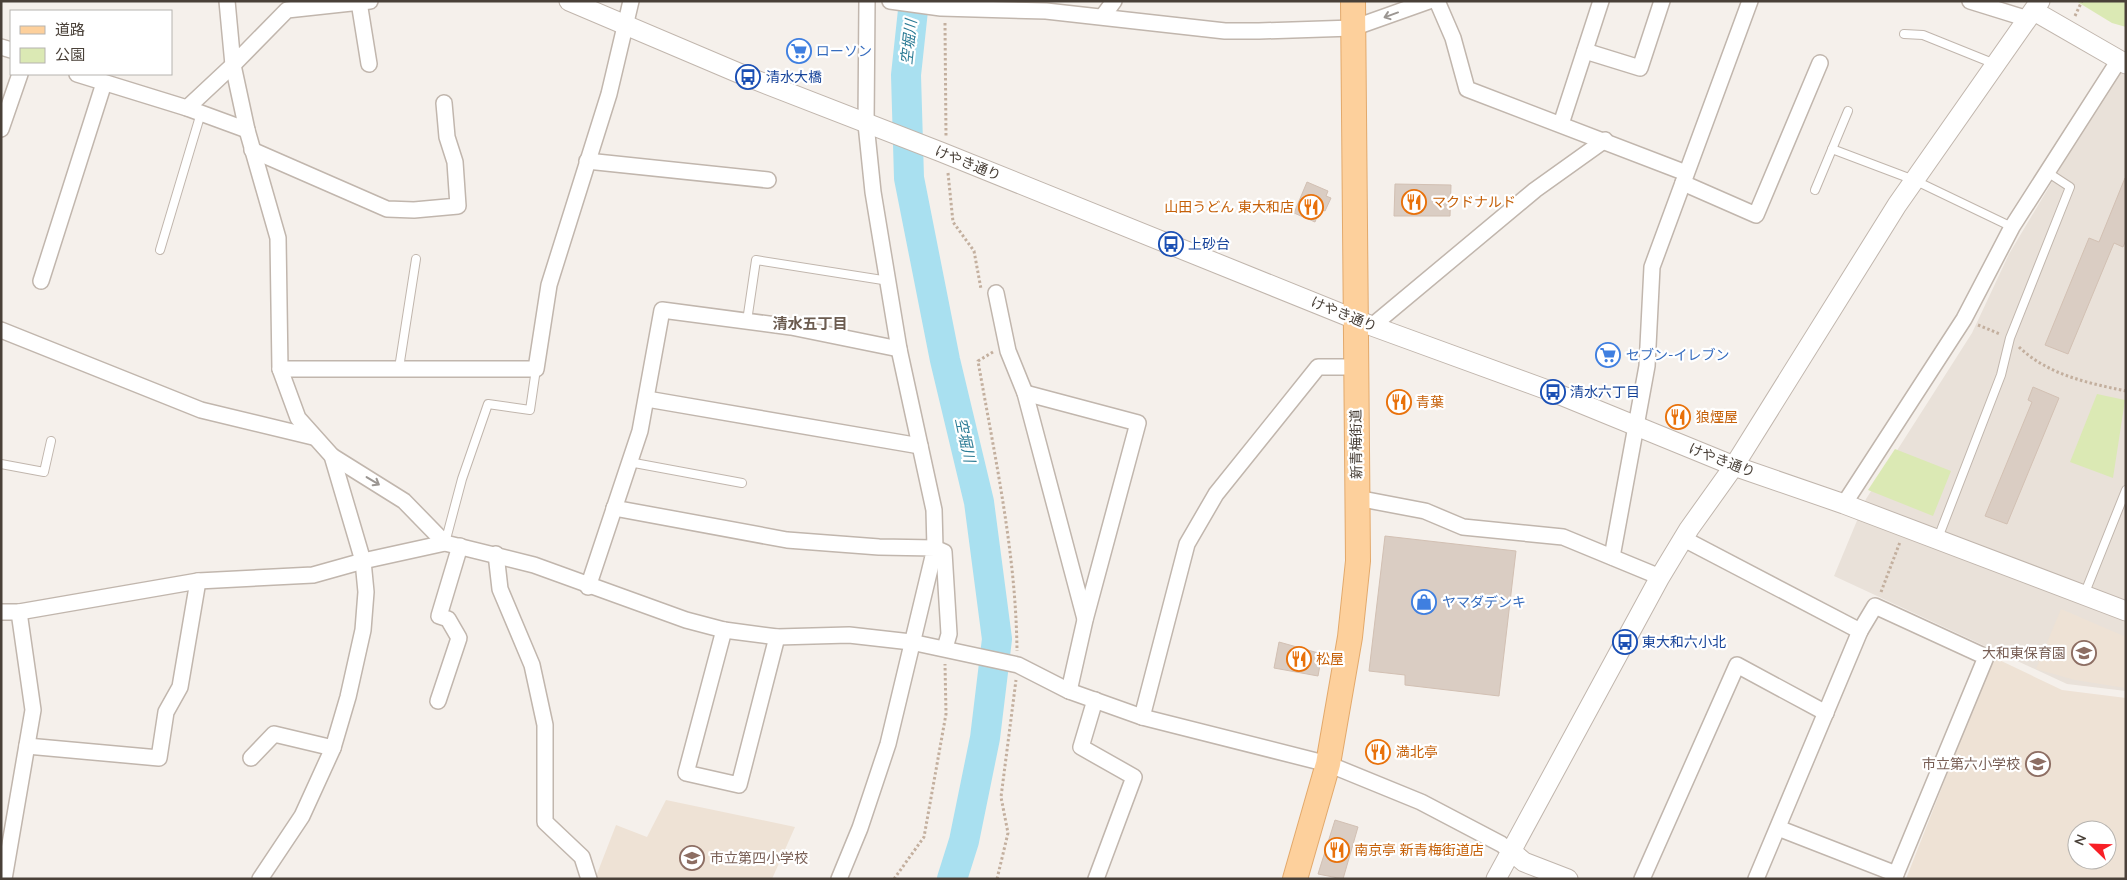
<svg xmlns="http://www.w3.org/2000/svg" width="2127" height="880" font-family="Quicksand,'Noto Sans JP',sans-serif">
<rect width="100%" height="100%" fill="#f5f0eb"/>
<polygon fill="#e9e1d9" points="2126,58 2126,691 2067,684 1834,576 1866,499 1972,333 2009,254"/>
<g fill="#eee2d5" fill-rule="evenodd">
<polygon points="2061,609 2126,637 2126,688 2075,680 2036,669"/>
<path d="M1993 657 2062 690 2126 698V879H1906ZM2077 830H2107V860H2077Z"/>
<polygon points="666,800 795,827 772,879 595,879 616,825 647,837"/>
</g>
<g fill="#dbe9b4">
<polygon points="2076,1 2126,1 2126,27 2112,23"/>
<polygon points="2097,394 2125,400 2113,478 2070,462"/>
<polygon points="1895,449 1951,471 1933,516 1868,490"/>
</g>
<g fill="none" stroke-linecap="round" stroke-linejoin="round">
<polyline stroke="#a9e0f0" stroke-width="30" points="914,1 906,75 909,178 945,360 979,502 997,639 985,738 964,841 952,879"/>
</g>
<g fill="#dacdc3" stroke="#d2c0b3">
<polygon points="2125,178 2126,240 2123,247 2114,243 2068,354 2045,345 2089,238 2099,242"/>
<polygon points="1307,182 1328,191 1326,196 1331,198 1325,211 1320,209 1315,222 1294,213"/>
<polygon points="1395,184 1451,185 1450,216 1394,216"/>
<polygon points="2033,387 2059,398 2007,524 1985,516 2032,402 2028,400"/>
<polygon points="1385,536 1516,551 1499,696 1405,685 1405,675 1369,671"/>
<polygon points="1279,642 1322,654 1318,676 1274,668"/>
<polygon points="1335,820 1358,827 1343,879 1318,874"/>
</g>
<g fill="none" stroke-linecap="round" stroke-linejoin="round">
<defs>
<g id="service">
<polyline points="1904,34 1923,35 1995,64"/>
<polyline points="1832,149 1914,180 2012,227"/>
<polyline points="1815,190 1848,111"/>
<polyline points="160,250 201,113"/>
<polyline points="747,321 756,260 889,281"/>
<polyline points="399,368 416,259"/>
<polyline points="629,462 742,483"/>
<polyline points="1,464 44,472 51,441"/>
<polyline points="1938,538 2001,375 2010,338 2070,187 2047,172"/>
<polyline points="445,543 462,479 488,404 530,410 536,369"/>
<polyline points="2084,595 2126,490"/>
</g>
<g id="minor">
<polyline points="227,1 233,65 247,130 278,238 280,369 298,418 332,456 363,561 366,592 363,630 348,697 333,748 302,816 260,879"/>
<polyline points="867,1 866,124 873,192 899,349 934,510 935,548 944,552 949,634 945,648"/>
<polyline points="890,1 941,8 1046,11 1225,31 1259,31 1353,28 1429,1"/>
<polyline points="1437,1 1453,38 1467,89 1686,173"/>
<polyline points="1970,1 2028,19"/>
<polyline points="359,2 369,64"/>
<polyline points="1103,16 1114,1"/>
<polyline points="1,47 11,50"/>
<polyline points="1585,51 1640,68 1662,1"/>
<polyline points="77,74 187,108 247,130"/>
<polyline points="187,108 233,65 287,10 370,1"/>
<polyline points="1561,124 1601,1"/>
<polyline points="1,129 20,74"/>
<polyline points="252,150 387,209 414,210 458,206 455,162 447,137 444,103"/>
<polyline points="587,161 768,180"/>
<polyline points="1683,183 1756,215 1820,63"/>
<polyline points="41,281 104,83"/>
<polyline points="996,293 1008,351 1025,393 1085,619"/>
<polyline points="1372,326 1535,190 1605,140"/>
<polyline points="1,330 201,410 313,437"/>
<polyline points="280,369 536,369 549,285 609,94 631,1"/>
<polyline points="1025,393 1138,423 1085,620 1069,691"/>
<polyline points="647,399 920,446"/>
<polyline points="332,456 404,501 445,543"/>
<polyline points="1357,498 1425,511 1463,527 1563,537 1660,577"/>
<polyline points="1844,504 1964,319 2012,227 2119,60"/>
<polyline points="614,508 787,540 879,547 935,548 888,744 860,828 839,879"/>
<polyline points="1684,539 1860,631"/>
<polyline points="496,554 500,589 532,665 545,725 545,822 582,857 589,879"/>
<polyline points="1612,557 1647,366 1652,267 1750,1"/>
<polyline points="588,587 640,431 662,310 791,327 899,349"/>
<polyline points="1,612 19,612 198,581 313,575 363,561 445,543 534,565 686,620 724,630 777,637 849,635 911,642 1018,665 1069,691 1142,717 1328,764 1421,802 1501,844 1512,852"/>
<polyline points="724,630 686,773 739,785 777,637"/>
<polyline points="1095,700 1081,747 1134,777 1096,879"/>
<polyline points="438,701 459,638 448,619 439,616 460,546"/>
<polyline points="1142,717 1187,544 1216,494 1318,367 1355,367"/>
<polyline points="27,746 159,758 166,712 180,687 198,581"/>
<polyline points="251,758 274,734 333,748"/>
<polyline points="1778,828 1896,874"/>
<polyline points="4,879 33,710 19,612"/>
<polyline points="1642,879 1737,665 1826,713"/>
<polyline points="1756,879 1860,631 1875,606 1986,657 1894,879"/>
</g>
<g id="tertiary">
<polyline points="569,1 748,77 941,152 1372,326 1553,392 1734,466 1844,504 2126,611"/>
<polyline points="2034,11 2126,64"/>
<polyline points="1512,852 1524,862 1568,879"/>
<polyline points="1496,879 1660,577 1689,529 1734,466 1897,205 2040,1"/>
</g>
<polyline id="primary" points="1295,879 1328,764 1350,637 1358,561 1353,1"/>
</defs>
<use href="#service" stroke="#c1b6ad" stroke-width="10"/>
<use href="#minor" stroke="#c1b6ad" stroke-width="18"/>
<use href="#tertiary" stroke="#c1b6ad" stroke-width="21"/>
<use href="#primary" stroke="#e3a96b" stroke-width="26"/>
<g stroke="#c3af9e" stroke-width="3" stroke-dasharray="2.5 2.5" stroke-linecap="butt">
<polyline points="2075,16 2082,1"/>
<polyline points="945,23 946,137"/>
<polyline points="948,173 953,222 974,251 981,289"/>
<polyline points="1978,325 2000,334"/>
<path d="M2019 347C2048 375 2088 383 2126 391"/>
<path d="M993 352 978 361C995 458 1016 553 1017 651"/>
<polyline points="1881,592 1900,542"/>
<polyline points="894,879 924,837 946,714 945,664"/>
<polyline points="997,879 1008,833 1001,797 1016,680"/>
</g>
<use href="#service" stroke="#fff" stroke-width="8"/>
<use href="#minor" stroke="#fff" stroke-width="15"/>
<use href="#tertiary" stroke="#fff" stroke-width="19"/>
<use href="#primary" stroke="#fdd09c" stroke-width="24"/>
</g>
<defs><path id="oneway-shaft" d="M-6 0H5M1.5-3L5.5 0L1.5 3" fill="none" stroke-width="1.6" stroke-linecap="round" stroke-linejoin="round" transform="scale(1.25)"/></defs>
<g stroke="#9b9692">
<use href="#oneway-shaft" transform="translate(1391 15) rotate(160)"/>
<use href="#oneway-shaft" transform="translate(373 481) rotate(31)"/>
</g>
<defs>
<symbol id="supermarket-ring" viewBox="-11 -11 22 22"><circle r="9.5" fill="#fff" stroke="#3f7fe0" stroke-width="1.5"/><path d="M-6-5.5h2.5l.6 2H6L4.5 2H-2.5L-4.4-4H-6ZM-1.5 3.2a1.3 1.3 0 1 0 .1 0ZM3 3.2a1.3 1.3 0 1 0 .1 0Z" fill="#3f7fe0"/></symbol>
<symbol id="bus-ring" viewBox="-11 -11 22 22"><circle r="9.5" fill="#fff" stroke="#1a4fb4" stroke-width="1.5"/><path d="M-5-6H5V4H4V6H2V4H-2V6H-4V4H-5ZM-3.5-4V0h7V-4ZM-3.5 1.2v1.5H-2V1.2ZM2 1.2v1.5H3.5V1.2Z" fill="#1a4fb4"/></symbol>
<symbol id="restaurant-ring" viewBox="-11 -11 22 22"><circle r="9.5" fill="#fff" stroke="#e8710a" stroke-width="1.5"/><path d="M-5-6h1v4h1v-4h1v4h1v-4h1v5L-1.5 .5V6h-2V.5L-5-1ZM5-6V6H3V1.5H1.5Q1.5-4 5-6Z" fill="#e8710a"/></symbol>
<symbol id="shop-ring" viewBox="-11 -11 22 22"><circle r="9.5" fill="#fff" stroke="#3f7fe0" stroke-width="1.5"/><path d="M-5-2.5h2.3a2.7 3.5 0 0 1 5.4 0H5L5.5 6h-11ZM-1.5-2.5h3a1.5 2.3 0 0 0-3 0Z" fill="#3f7fe0"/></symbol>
<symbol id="school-ring" viewBox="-11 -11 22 22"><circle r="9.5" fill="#fff" stroke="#8d6e63" stroke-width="1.5"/><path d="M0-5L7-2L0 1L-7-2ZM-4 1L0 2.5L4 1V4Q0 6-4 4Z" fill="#8d6e63"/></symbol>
</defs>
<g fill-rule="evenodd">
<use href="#supermarket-ring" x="785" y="37" width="28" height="28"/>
<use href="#bus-ring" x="734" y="63" width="28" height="28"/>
<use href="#restaurant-ring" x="1400" y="188" width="28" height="28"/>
<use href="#restaurant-ring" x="1297" y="193" width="28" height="28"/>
<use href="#bus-ring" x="1157" y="230" width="28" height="28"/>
<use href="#supermarket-ring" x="1594" y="341" width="28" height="28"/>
<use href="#bus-ring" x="1539" y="378" width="28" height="28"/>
<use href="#restaurant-ring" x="1385" y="388" width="28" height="28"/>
<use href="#restaurant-ring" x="1664" y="403" width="28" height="28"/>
<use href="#shop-ring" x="1410" y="588" width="28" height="28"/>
<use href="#bus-ring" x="1611" y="628" width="28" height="28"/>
<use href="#school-ring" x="2070" y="639" width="28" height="28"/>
<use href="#restaurant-ring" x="1285" y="645" width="28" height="28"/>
<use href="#restaurant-ring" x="1364" y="738" width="28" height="28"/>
<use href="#school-ring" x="2024" y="750" width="28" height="28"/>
<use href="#restaurant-ring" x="1323" y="836" width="28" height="28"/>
<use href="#school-ring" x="678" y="844" width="28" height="28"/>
</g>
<g text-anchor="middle" stroke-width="4.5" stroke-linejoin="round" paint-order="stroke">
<g font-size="14" fill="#366cbe" stroke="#fff" text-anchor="start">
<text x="816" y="56">ローソン</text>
<text x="1626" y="360">セブン-イレブン</text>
<text x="1442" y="607">ヤマダデンキ</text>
</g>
<g font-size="14" fill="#164399" stroke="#fff" text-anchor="start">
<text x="766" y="82">清水大橋</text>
<text x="1188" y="249">上砂台</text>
<text x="1570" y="397">清水六丁目</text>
<text x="1642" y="647">東大和六小北</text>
</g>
<g font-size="14" fill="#494038" stroke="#fff">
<text transform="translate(968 163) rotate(22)" y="5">けやき通り</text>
<text transform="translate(1344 314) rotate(22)" y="5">けやき通り</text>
<text transform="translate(1356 444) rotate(-91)" y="5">新青梅街道</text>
<text transform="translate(1722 460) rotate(21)" y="5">けやき通り</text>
</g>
<g font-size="14" fill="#c56008" stroke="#fff" text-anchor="start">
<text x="1432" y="207">マクドナルド</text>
<text x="1294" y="212" text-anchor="end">山田うどん 東大和店</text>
<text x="1416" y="407">青葉</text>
<text x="1696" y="422">狼煙屋</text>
<text x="1316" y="664">松屋</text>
<text x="1396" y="757">満北亭</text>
<text x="1354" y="855">南京亭 新青梅街道店</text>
</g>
<g font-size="14" fill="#785e54" stroke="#fff" text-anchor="end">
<text x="2066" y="658">大和東保育園</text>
<text x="2020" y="769">市立第六小学校</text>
<text x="710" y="863" text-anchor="start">市立第四小学校</text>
</g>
<g font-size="15" font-style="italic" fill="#2b7b95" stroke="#fff">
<text transform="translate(909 42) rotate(-84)" y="5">空堀川</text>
<text transform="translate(965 440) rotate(78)" y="5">空堀川</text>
</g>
<g font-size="15" font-weight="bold" fill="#6c5c50" stroke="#fff">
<text x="810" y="329">清水五丁目</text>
</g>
</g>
<rect width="2127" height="880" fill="none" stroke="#494038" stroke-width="5"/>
<rect x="10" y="10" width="162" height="65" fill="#ffffff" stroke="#b6b3af"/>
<rect x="20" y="26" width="25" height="8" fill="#fdd09c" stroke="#b6b3af"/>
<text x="55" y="35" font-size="15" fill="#494038">道路</text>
<rect x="20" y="48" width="25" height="15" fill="#dbe9b4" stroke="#b6b3af"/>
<text x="55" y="60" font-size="15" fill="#494038">公園</text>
<g transform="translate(2092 845) rotate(293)"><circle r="24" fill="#ffffff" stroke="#b6b3af"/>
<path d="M0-4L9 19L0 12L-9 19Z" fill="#f81f26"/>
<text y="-8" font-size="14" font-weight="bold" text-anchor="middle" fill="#494038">N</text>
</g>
</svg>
